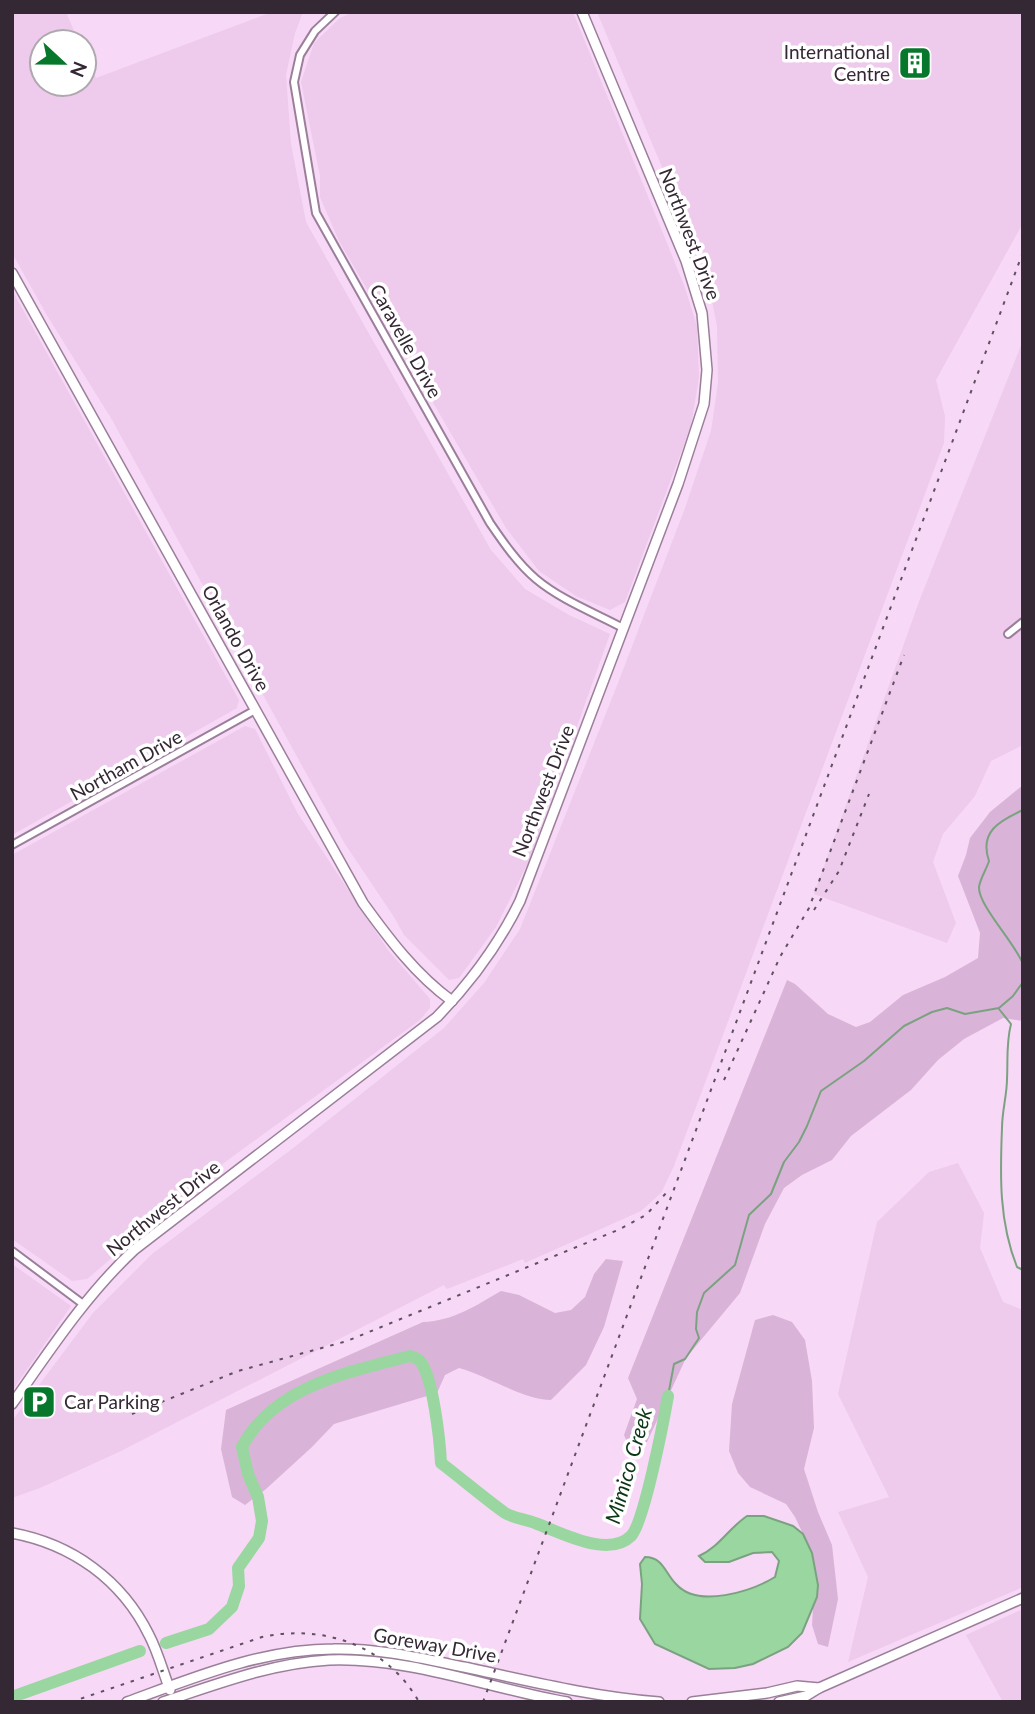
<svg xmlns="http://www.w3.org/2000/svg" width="1035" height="1714" font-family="Lato,sans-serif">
<rect width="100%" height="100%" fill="#f7d8f6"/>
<g fill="#eecaec">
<polygon points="12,12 66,12 79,42 42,42 42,84 84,84 84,53 96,78 272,12 303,12 295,33 286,75 291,144 306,222 491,550 525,589 569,615 610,634 528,863 496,927 459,978 449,980 404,935 394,917 345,844 111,418 48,317 12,253"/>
<polygon points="354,12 573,12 684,285 697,326 699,377 691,426 625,602 610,610 576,596 539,571 506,528 339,241 320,197 320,176 301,82 314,43 340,18"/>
<polygon points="597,12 1023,12 1023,223 936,380 945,416 944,443 674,1166 661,1193 641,1211 525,1263 523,1259 447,1289 444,1285 119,1452 40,1488 12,1498 12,1421 93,1313 152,1254 292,1149 444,1028 484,983 520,929 618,683 685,508 711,431 718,383 717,326 706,272"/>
<polygon points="12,290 239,700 237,708 12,835"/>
<polygon points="1022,343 1023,745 991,761 975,796 943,834 933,862 956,923 947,943 814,894 920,599"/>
<polygon points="245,726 255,729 298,814 388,950 430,999 430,1008 420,1020 221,1165 87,1279 72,1281 12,1239 12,855"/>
<polygon points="958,1163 984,1213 980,1248 1003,1302 1023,1310 1023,1587 848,1662 868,1577 838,1512 889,1497 838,1394 877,1222 929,1172"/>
<polygon points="12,1264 71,1306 12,1391"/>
<polygon points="1023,1609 1023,1702 1003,1702 966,1635"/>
</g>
<g fill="#dab3d9">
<polygon points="1023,785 1023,1021 1003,1018 964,1039 938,1060 911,1090 851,1136 832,1160 802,1175 784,1188 765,1224 740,1293 686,1358 647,1442 628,1444 624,1435 637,1399 628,1378 787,980 795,984 828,1014 856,1027 870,1022 903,995 945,977 978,958 980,933 958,876 966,855 970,838 990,812"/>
<path d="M606 1259 623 1261 604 1327 586 1365 551 1400C524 1400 488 1376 459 1368L445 1375 437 1393 334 1424 312 1447 266 1489 245 1505 232 1497 221 1449 226 1410 423 1322C453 1321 475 1306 501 1291L519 1295 555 1313 571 1310 585 1297 594 1274Z"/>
<polygon points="773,1315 792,1322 805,1340 812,1381 814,1428 804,1469 818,1512 832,1545 838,1599 828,1647 818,1644 812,1625 813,1608 818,1585 812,1553 795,1517 786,1504 750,1487 738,1473 729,1451 732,1404 755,1320"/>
</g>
<path fill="#9ad6a0" stroke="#7ba280" stroke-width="2" d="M747 1516H764L793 1526 803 1534 812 1553 818 1585 817 1597 802 1633 788 1647 753 1664 735 1668 709 1669 655 1644 640 1619 642 1584 640 1564 645 1557C663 1557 665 1573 676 1584 698 1609 752 1591 775 1577L779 1561 772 1552 753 1553 729 1562H705L699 1556C719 1547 729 1528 747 1516Z"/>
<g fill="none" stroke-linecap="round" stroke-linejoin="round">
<g stroke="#7ba280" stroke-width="2">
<path d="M1023 810C999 821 979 832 989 861 987 868 980 879 979 887 978 905 1015 943 1023 964"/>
<path d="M999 1009 1011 1024C1006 1043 1008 1060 1007 1079 1007 1095 1002 1111 1002 1128 1000 1176 999 1222 1017 1267L1023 1270"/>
<polyline points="668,1396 674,1364 685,1359 699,1338 696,1329 697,1312 704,1293 735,1265 749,1215 771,1194 784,1162 799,1142 807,1126 821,1091 864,1061 904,1026 932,1012 947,1008 965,1014 999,1008 1013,996 1023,982"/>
</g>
<g stroke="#9ad6a0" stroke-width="12">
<path d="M166 1643 209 1629 232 1607 239 1586 238 1568 259 1538 262 1521 258 1497 248 1474 242 1447C274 1386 349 1372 410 1356 413 1357 417 1358 420 1361 433 1376 440 1442 441 1463 462 1479 483 1497 505 1513 513 1518 525 1519 535 1523 560 1532 608 1559 631 1536 644 1523 664 1419 668 1396"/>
<polyline points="12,1697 140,1651"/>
</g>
<defs>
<g id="street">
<path d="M335 12 315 31 300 55 294 82 316 213 490 523C503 542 518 564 536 579 561 600 595 613 623 628"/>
<polyline points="1008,634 1023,622"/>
<polyline points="12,845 255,710"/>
<polyline points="12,1251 83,1304"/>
</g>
<g id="secondary">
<path d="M12 273 363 903C389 939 416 975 452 1001"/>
<path d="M12 1404C50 1350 86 1295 134 1250L437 1017C470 983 499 944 520 901L678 484 704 404 707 370 702 313 686 261 582 12"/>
<path d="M12 1533C72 1544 122 1580 149 1635 158 1652 163 1672 170 1690"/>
<path d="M127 1702C193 1678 262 1649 333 1649 378 1648 420 1658 464 1667 529 1681 593 1697 659 1702"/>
<path d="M163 1702C217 1684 272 1663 329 1660 410 1657 488 1688 567 1702"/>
<polyline points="692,1702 767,1693 797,1686 819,1688"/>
<polyline points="779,1702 806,1696 819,1688 1023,1598"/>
</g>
</defs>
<use href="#street" stroke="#9b7f9a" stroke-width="10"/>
<use href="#secondary" stroke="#9b7f9a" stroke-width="12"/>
<use href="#street" stroke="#fff" stroke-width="6"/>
<use href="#secondary" stroke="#fff" stroke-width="9"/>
<g stroke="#605060" stroke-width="2" stroke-dasharray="3.5 7" stroke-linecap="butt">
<polyline points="814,910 839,871 869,794"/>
<polyline points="724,1080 780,957 809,908 904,655"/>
<polyline points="132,1414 238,1371 347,1341 618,1230 646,1215 668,1191"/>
<path d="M71 1702 262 1637C323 1624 387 1645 419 1702"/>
<polyline points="483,1702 1023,252"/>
</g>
</g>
<defs>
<symbol id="building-square" viewBox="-11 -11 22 22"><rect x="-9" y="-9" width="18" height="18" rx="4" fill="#07772b" stroke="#fff"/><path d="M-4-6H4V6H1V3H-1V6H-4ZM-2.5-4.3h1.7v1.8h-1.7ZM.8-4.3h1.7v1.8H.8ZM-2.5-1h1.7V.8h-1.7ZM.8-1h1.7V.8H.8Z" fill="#fff"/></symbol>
<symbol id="parking-square" viewBox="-11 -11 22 22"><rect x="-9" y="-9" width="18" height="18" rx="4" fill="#07772b" stroke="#fff"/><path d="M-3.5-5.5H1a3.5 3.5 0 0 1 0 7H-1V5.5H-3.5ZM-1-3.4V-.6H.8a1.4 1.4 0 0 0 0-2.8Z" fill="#fff"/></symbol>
</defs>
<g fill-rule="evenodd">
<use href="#building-square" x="896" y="44" width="38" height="38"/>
<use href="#parking-square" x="20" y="1383" width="38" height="38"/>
</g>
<g text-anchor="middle" stroke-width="7" stroke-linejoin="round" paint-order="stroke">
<g font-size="19" fill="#342834" stroke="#fff" text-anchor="end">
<text x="890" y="59">International<tspan x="890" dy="22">Centre</tspan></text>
<text x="64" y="1409" text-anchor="start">Car Parking</text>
</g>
<g font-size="19" fill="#342834" stroke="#fff">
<text transform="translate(690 234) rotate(69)" y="7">Northwest Drive</text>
<text transform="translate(406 341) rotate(61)" y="7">Caravelle Drive</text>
<text transform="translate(236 638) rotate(61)" y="7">Orlando Drive</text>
<text transform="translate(126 765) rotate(-29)" y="7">Northam Drive</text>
<text transform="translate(543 791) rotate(-69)" y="7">Northwest Drive</text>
<text transform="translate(163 1208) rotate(-39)" y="7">Northwest Drive</text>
<text transform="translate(435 1645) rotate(10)" y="7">Goreway Drive</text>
</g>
<g font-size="21" font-style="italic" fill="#0b3715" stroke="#fff">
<text transform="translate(629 1466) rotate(-74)" y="7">Mimico Creek</text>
</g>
</g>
<rect width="1035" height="1714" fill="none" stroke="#342834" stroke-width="28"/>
<g transform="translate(63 63) rotate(112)"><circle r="33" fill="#ffffff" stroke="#aea9ae" stroke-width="2"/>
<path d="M0-5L12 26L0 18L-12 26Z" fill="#07772b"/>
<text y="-10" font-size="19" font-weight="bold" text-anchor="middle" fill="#342834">N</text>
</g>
</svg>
